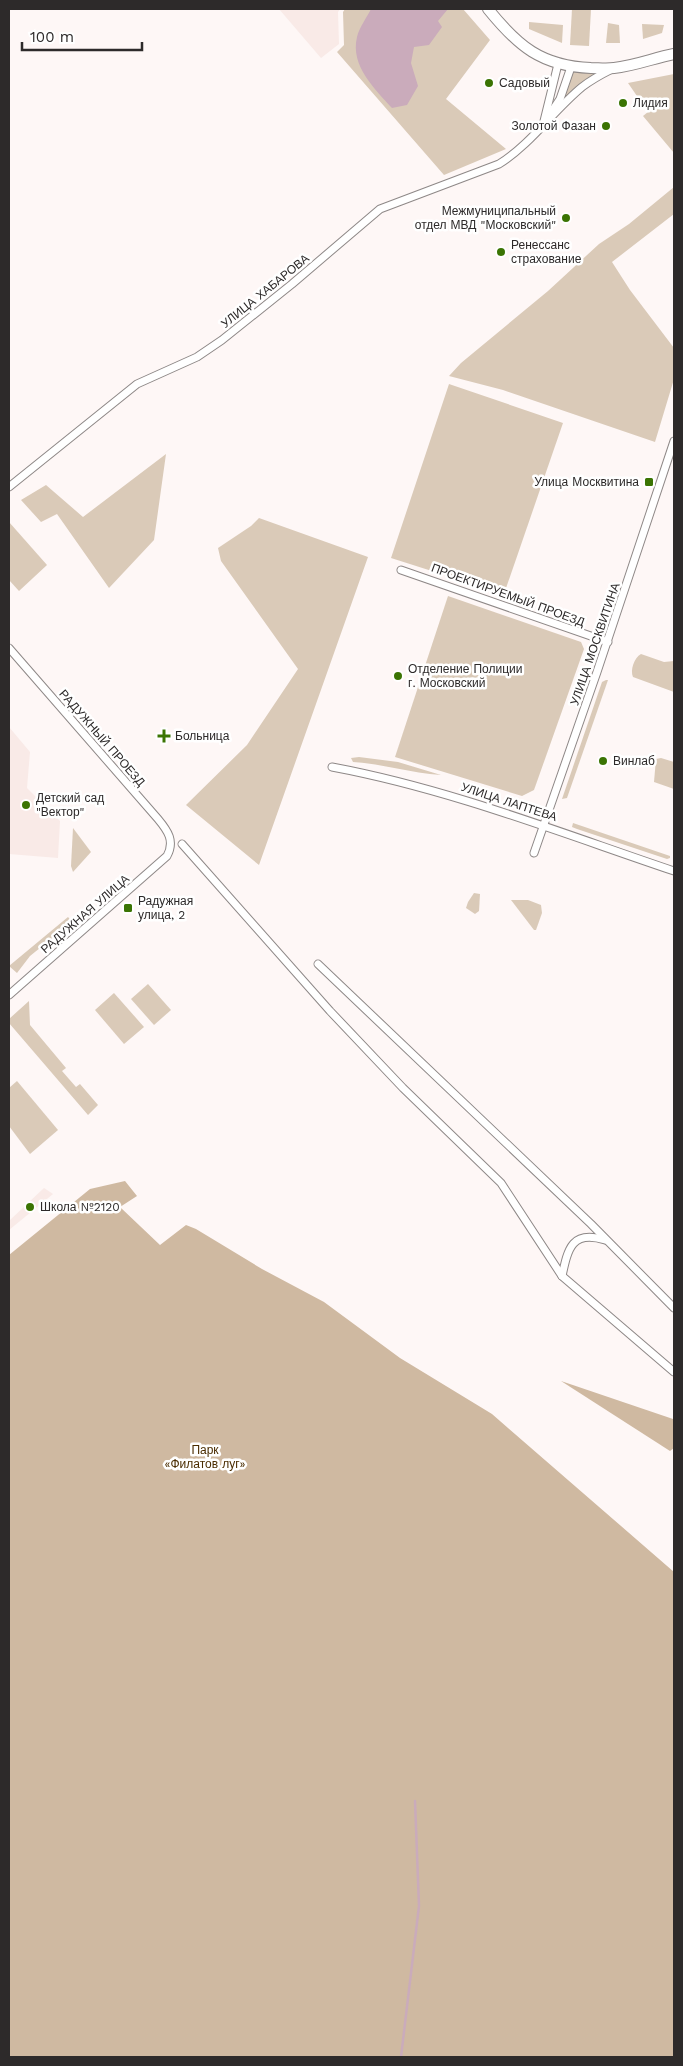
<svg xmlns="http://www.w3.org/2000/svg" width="683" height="2066" font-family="'Work Sans',sans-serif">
<rect width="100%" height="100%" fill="#fef7f6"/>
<g fill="#f9eae7">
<polygon points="279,9 340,9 338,12 339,44 321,58"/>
<polygon points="9,727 30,752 27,788 60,821 58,858 9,854"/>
<polygon points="44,1188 53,1194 9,1230 9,1221"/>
</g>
<g fill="#dacab8">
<polygon points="345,9 463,9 490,40 446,99 506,149 444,175 337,52 344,45 343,12"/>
<polygon points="572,9 591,9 589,46 570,45"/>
<polygon points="529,22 563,25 562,43 529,29"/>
<polygon points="608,23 619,25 620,43 606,43"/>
<polygon points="642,24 664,25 662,33 643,39"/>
<polygon points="573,72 599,73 585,80 564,98"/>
<polygon points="674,74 674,153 643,116 648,112 628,83"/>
<polygon points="674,187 674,214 612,262 630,290 674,348 674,379 655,442 503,390 449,376 461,363 548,291 599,244 629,224"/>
<polygon points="449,384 563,423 504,594 391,558"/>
<polygon points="166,454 154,540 109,588 57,514 41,522 21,500 46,485 83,517"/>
<polygon points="259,518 368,557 259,865 186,805 247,745 298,669 221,561 218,548 251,526"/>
<polygon points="9,522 47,565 19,591 9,580"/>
<polygon points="448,596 581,642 584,649 534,790 522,796 395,757"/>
<path d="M641 654 664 662 674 661V692L633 677C630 670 634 658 641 654Z"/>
<polygon points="606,680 608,680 567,798 562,799 602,682"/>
<path d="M359 757 398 762 441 775C411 773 383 764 353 762L351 758Z"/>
<polygon points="661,758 674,762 674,789 654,782 656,759"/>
<polygon points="573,823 670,856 670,858 667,859 577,829 572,827"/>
<polygon points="73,828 91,852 73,872 71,866"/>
<polygon points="474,893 480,894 479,911 475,914 466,908 468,902"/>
<polygon points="511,900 528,900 541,905 542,913 536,930 534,930"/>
<polygon points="68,917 74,924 61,931 30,956 17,973 9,966"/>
<polygon points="148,984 171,1010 154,1025 131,999"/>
<polygon points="114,993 144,1027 124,1044 95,1010"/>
<polygon points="29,1001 30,1025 66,1068 62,1071 76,1087 80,1084 98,1105 88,1115 9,1023 9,1019"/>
<polygon points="17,1081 58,1130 30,1154 9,1126 9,1088"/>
</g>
<g fill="#cfb9a1">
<polygon points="125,1181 137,1196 120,1207 160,1245 186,1225 196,1229 262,1269 324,1302 400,1358 492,1414 674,1572 674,2057 9,2057 9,1255 90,1189"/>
<polygon points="561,1381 673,1419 674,1448 670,1451"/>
</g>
<path fill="#caabbb" d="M371 9H448L438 21 442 27 429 45 414 47 411 63 418 86 407 105 392 108C375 89 350 66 357 37 359 28 367 17 371 9Z"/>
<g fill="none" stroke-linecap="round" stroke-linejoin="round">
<polyline stroke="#caabbb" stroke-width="2.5" points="401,2057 419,1906 415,1801"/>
<defs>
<g id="street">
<polyline points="550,114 560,99 571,67"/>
<polyline points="543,125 558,64"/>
<path d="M9 487 137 384 197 357 222 340 292 284 380 209 499 164C531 144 553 111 582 87 591 80 602 74 612 69"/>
<polyline points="401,570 608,642"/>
<path d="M9 648 158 819C168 831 175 841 167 856L9 995"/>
<path d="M332 767C450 789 561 833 674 871"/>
<polyline points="182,844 330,1011 403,1088 501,1183 562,1276 674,1372"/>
<polyline points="534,853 597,672 674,441"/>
<polyline points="318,964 591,1224 674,1308"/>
<path d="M562 1276C568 1248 572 1230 605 1240"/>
</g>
<path id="secondary" d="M488 9C518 46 541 66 591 68 598 68 606 69 614 68 634 66 654 58 674 54"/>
</defs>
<use href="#street" stroke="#8e8887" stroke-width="9"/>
<use href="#secondary" stroke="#8e8887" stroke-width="12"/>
<use href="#street" stroke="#fff" stroke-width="7"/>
<use href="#secondary" stroke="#fff" stroke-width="10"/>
</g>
<g fill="#3b7403" stroke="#fff" stroke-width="2">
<circle cx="489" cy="83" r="5"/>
<circle cx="623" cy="103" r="5"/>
<circle cx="606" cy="126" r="5"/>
<circle cx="566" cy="218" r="5"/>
<circle cx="501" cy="252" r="5"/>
<rect x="644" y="477" width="10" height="10" rx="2.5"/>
<circle cx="398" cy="676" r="5"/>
<path d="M161.5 728.5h5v5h5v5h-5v5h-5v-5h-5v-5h5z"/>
<circle cx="603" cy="761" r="5"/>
<circle cx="26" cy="805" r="5"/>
<rect x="123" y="903" width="10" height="10" rx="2.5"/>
<circle cx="30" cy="1207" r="5"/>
</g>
<g text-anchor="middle" stroke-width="5" stroke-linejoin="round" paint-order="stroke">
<g font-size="12" fill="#2d2a2a" stroke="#fff" text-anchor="start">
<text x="499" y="87">Садовый</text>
<text x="633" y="107">Лидия</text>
<text x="596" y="130" text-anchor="end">Золотой Фазан</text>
<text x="556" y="215" text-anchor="end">Межмуниципальный<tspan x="556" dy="14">отдел МВД "Московский"</tspan></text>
<text x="511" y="249">Ренессанс<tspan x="511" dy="14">страхование</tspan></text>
<text x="639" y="486" text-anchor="end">Улица Москвитина</text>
<text x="408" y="673">Отделение Полиции<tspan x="408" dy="14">г. Московский</tspan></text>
<text x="175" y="740">Больница</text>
<text x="613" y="765">Винлаб</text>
<text x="36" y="802">Детский сад<tspan x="36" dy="14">"Вектор"</tspan></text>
<text x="138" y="905">Радужная<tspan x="138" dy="14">улица, 2</tspan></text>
<text x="40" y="1211">Школа №2120</text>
</g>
<g font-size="12" fill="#2d2a2a" stroke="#fff">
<text transform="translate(265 291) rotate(-39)" y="4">УЛИЦА ХАБАРОВА</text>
<text transform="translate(508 595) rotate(20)" y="4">ПРОЕКТИРУЕМЫЙ ПРОЕЗД</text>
<text transform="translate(595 644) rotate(-71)" y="4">УЛИЦА МОСКВИТИНА</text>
<text transform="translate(102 738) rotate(49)" y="4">РАДУЖНЫЙ ПРОЕЗД</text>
<text transform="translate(509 802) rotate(18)" y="4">УЛИЦА ЛАПТЕВА</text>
<text transform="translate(85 914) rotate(-41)" y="4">РАДУЖНАЯ УЛИЦА</text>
</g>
<g font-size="12" fill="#4a2c00" stroke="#fff">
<text x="205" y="1454">Парк<tspan x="205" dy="14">«Филатов луг»</tspan></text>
</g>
</g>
<rect width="683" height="2066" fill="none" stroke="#2d2a2a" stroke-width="20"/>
<path d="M22 42v8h120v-8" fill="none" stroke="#2d2a2a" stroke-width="2.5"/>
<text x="30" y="42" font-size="15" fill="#2d2a2a" stroke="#ffffff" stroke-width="4" paint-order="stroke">100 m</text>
</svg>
